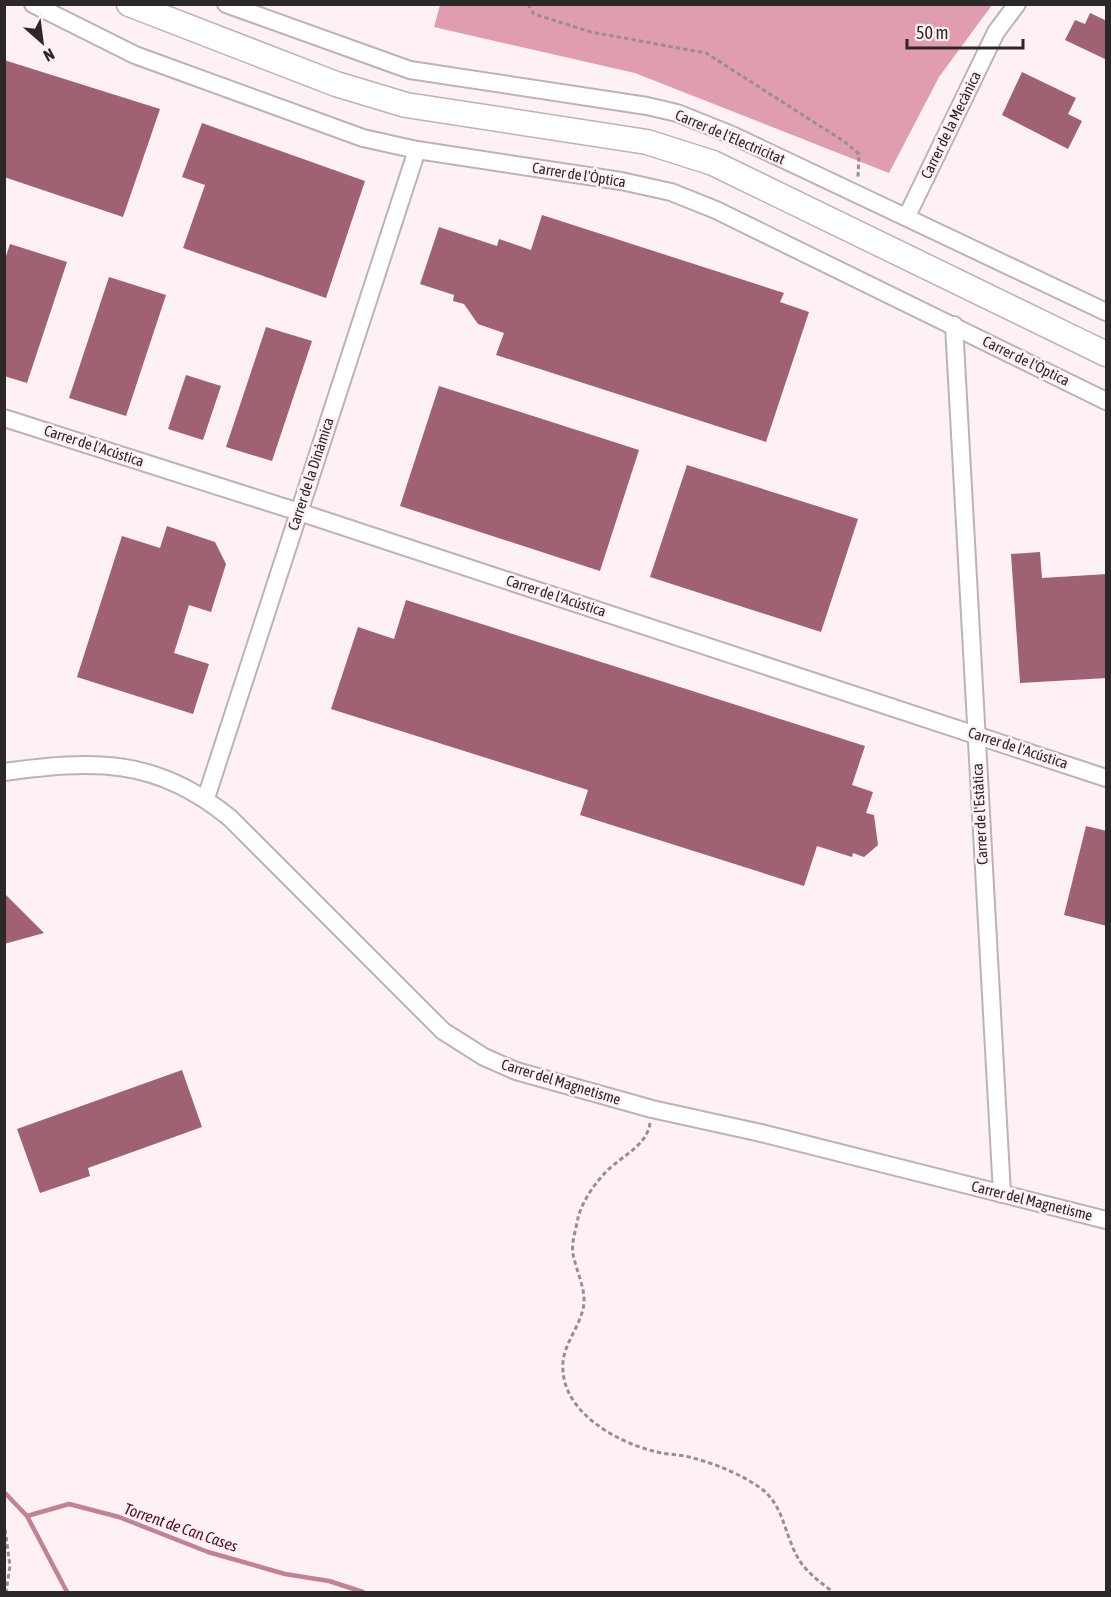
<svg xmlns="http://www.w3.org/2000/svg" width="1111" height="1597" font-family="'Asap Condensed',sans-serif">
<rect width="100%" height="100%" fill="#fdf1f4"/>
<polygon fill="#e09dad" points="440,5 440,4 992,5 939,77 889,173 635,73 434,27"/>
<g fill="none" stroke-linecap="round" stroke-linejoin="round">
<g stroke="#c38292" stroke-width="4.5">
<polyline points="6,1494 27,1516 67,1592"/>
<polyline points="27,1516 69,1504 119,1517 208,1552 285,1574 329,1581 363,1592"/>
</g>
</g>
<g fill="#a06172">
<polygon points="1090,13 1107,21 1107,60 1065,40 1075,20 1085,24"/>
<polygon points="4,60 160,109 123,217 4,177"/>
<polygon points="1022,72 1076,98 1068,114 1082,121 1068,149 1002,115"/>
<polygon points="202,123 365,181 326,298 183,248 205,185 182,177"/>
<polygon points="542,215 784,293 780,302 809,312 766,442 496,355 504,333 478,324 464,304 453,301 454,295 420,284 439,227 497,246 499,239 531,250"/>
<polygon points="10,244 67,262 27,383 4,376 4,262"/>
<polygon points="109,277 166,295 126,416 69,398"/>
<polygon points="266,327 312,341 272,461 226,447"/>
<polygon points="186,375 221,386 203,440 168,429"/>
<polygon points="439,386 639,450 600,571 400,506"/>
<polygon points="687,465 858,519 821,632 650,577"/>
<polygon points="167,526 215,542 226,564 211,612 189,605 174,653 209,664 193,714 77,677 122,536 160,548"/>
<polygon points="1040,552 1042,578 1107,574 1107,678 1020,683 1011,554"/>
<polygon points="406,600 865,746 852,785 873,792 866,813 874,815 878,845 864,857 853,853 852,857 817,846 804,886 580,815 588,790 331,709 358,627 394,639"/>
<polygon points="1086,826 1107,831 1107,926 1064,915"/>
<polygon points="4,893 44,933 4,944"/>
<polygon points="182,1070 202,1127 88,1168 90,1176 40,1193 17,1129"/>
</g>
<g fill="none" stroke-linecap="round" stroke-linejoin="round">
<defs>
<g id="street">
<polyline points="33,4 135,55 363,138 417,150 621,181 671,192 716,210 1106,401"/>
<polyline points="226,4 410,70 647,106 677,113 732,135 1106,312"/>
<polyline points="907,216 996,32 1017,4"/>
<polyline points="954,325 1002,1194"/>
<polyline points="4,418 299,512 1106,778"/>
<path d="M4 772C94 760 156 757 230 818L443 1031 484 1057 516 1071 652 1109 761 1133 1106 1220"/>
<polyline points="206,798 417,150"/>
</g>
<polyline id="secondary" points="129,4 336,84 406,105 647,142 713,163 1106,354"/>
</defs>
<use href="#street" stroke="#bdb2b4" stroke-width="20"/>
<use href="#secondary" stroke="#bdb2b4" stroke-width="27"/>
<g stroke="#978f91" stroke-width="3" stroke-dasharray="4.5 3" stroke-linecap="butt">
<polyline points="528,4 534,14 591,32 706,53 845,142 859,154 858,177"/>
<path d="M650 1123C647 1146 621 1156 606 1172 594 1184 582 1202 578 1218 576 1229 571 1244 573 1254 576 1270 585 1287 584 1303 582 1324 565 1341 563 1362 559 1410 614 1441 653 1451 666 1455 680 1454 693 1458 716 1464 740 1474 759 1487 784 1504 784 1534 798 1558 806 1572 820 1582 833 1592"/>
<polyline points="4,1522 10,1566 6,1592"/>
</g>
<use href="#street" stroke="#fff" stroke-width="16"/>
<use href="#secondary" stroke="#fff" stroke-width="24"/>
</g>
<g text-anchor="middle" stroke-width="5" stroke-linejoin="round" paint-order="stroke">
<g font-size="15" fill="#2c2728" stroke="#fdf1f4">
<text transform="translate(951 125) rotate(-64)" y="5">Carrer de la Mecànica</text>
<text transform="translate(730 137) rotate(23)" y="5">Carrer de l'Electricitat</text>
<text transform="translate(579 175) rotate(9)" y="5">Carrer de l'Òptica</text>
<text transform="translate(1026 361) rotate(26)" y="5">Carrer de l'Òptica</text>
<text transform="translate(94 446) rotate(18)" y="5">Carrer de l'Acústica</text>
<text transform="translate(311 474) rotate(-72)" y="5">Carrer de la Dinàmica</text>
<text transform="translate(556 596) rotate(18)" y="5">Carrer de l'Acústica</text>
<text transform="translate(1018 748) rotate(18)" y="5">Carrer de l'Acústica</text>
<text transform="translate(980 814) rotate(-93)" y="5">Carrer de l'Estàtica</text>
<text transform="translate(561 1082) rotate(17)" y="5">Carrer del Magnetisme</text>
<text transform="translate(1032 1201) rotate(14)" y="5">Carrer del Magnetisme</text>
</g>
<g font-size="16" font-style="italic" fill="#5a0a2a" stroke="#fdf1f4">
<text transform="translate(181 1527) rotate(19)" y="6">Torrent de Can Cases</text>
</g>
</g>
<rect width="1111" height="1597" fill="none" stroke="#2c2728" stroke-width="12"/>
<g transform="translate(42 42) rotate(152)" stroke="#fdf1f4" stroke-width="4.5" paint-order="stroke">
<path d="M0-4.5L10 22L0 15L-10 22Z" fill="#2c2728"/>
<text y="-9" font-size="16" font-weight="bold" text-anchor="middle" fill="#2c2728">N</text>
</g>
<path d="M907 39v9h116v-9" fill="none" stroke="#2c2728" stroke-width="3"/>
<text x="916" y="39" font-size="18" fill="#2c2728" stroke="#fdf1f4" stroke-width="4.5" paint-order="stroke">50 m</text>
</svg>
